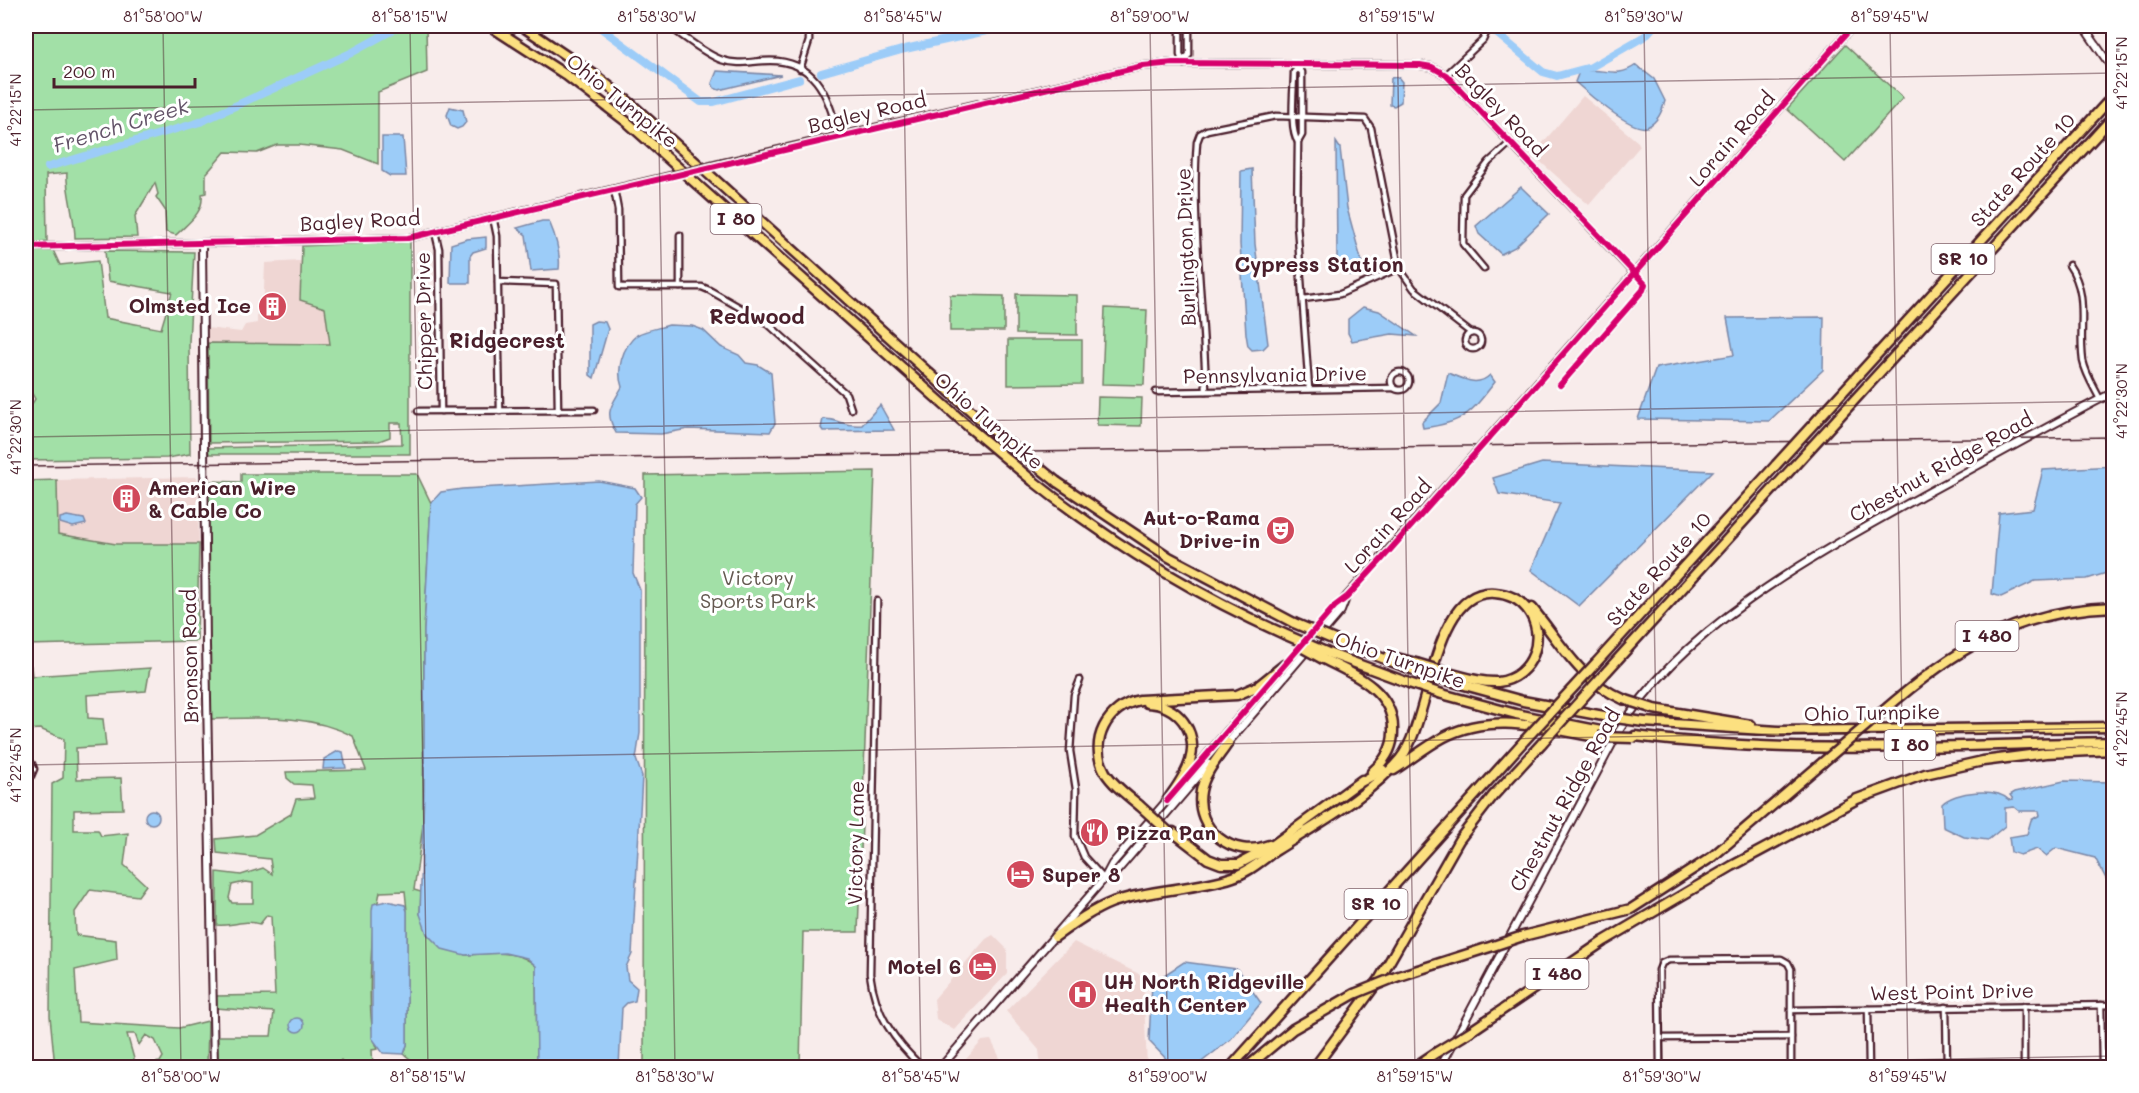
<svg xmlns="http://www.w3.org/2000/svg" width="2139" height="1093" font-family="Mali,sans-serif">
<rect width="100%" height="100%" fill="#f8eceb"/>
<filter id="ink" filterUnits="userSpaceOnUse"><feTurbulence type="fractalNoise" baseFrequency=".0167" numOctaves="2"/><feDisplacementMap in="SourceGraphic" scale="12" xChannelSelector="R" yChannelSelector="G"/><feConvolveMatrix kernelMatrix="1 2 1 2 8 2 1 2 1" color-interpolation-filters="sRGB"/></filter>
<g filter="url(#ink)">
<g fill="#efd6d3">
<polygon points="1583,96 1638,142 1640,146 1589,205 1535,157 1542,149 1540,146"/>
<polygon points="301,261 300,300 325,308 331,344 208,343 207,328 241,332 245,325 257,323 257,314 263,314 265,263"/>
<polygon points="197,477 199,544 116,544 58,534 57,480"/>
<polygon points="993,935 1007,949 1007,974 954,1030 936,1019 934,999 986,939"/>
<polygon points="1074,942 1143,976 1147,1067 1041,1067 1039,1050 1006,1011"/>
<polygon points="991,1040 1001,1060 1000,1067 959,1067 982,1041"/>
</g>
<g fill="#a2e0a7" stroke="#768069" stroke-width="1.5" fill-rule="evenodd">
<path d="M26 26H426L427 72 378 92V164L343 150 299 145H277L257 153 225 152 206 174V193L202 194C204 213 189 222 176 235L166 232 165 210 156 197 158 194 155 183 135 216 137 237 75 238C75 219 65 185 67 173L46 175 47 241 26 243Z"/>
<polygon points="1845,45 1903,98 1845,162 1787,109"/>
<polygon points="410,241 410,454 209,454 208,448 402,444 401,423 390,423 390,437 379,441 209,443 208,343 330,344 325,308 300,300 302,246"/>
<polygon points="53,250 60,265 98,261 105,318 161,329 172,292 108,281 105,251 194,252 189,342 190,454 167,458 26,460 26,413 35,399 26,383 26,251"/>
<polygon points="1016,294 1077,295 1077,335 1016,334"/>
<polygon points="950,295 1004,296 1004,331 950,331"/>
<polygon points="1105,308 1147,310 1144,385 1102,384"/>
<polygon points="1008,340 1082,340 1082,384 1008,385"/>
<polygon points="1098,397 1142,398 1141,426 1097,425"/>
<polygon points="875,471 858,932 803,932 800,1067 644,1067 645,475"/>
<path d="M241 474H417L431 503 424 630 423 825 414 890 421 892 420 914 465 955C489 954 517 948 536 966L537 1067H428L415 1063 404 1054 407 1045V911L405 891 380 892 378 902 374 904C373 939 364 1022 378 1049L372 1050 373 1067H348L341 1060 333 1067H218L217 1036H271L274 1012 215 1008V996L275 995 271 916 267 915 260 924C242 919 234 927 217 925V872L241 875 263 868 272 874 270 859 217 853 216 839 255 835 291 814 296 799 314 798 312 785 294 784 287 778 286 772 366 770 353 736C308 713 259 718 210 719L208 481 241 482ZM245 882 253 883V903H232L229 898 232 885Z"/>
<polygon points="57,480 58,534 116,544 199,544 197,641 26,645 26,481"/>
<path d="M31 666 32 676 150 668 146 691 87 695 88 718 103 719 106 746 76 748 77 779 121 778 123 809 74 810V830H98L101 836 128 833 124 865 146 885 138 896 90 890 75 912 76 935 116 940 117 960 75 970 78 1022 179 1028 208 1021 207 1067H55L50 1016 52 784 63 778 64 739 40 729 26 730V668ZM127 1034H135L139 1045 146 1035 155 1040 163 1057 160 1062 136 1066Z"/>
</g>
<g fill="#9cccf8" stroke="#7b87a6" stroke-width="1.5">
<path d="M1636 65 1654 79 1665 101C1662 111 1658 122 1647 127 1632 132 1587 93 1575 82L1579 72C1603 66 1616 80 1636 65Z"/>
<polygon points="717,71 781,75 719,90 714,88 712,83"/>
<polygon points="1398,77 1402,82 1401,102 1394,106 1390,105 1391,78"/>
<polygon points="450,107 463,110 466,122 462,127 457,129 451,126 447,115"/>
<polygon points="382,137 403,137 406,176 390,176 382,171"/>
<polygon points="1336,142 1340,148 1347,208 1362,263 1358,272 1351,276 1340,270 1337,259"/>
<polygon points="1252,169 1255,244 1268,344 1263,349 1252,350 1248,346 1246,334 1240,244 1241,171"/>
<polygon points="1521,187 1549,214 1515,247 1501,254 1479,234 1476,226"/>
<path d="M542 221H549C555 235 561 253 559 269L531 271 526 235 517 228Z"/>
<polygon points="486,237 486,248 473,252 470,256 470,283 450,283 451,244 467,239"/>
<polygon points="1363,307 1379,311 1416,336 1392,334 1352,341 1348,333 1348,319"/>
<polygon points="1824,317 1823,370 1769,421 1638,419 1656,368 1734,355 1727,318"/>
<polygon points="596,321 605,322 608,329 594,378 590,375 590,324"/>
<path d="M669 325 692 326 703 330 721 347 739 355 746 363 758 365 771 373 775 423 770 432 688 429 661 434 616 433C604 411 611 407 622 387 616 370 622 347 637 335 645 330 660 328 669 325Z"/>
<path d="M1448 373C1462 378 1477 388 1490 375L1495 382C1471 413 1464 423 1423 428L1422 422 1441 403Z"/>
<path d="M880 405 894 430 823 431 821 428 823 419C840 419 842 427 862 425Z"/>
<polygon points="1542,463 1713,471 1579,606 1531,570 1560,503 1499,494 1493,478"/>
<polygon points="2113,466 2113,571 2087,579 2035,581 2001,597 1992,594 1999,513 2033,509 2043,470"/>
<polygon points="599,481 635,488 641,497 635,504 633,573 640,590 640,733 636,759 642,776 632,954 626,967 628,980 637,988 635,1001 627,1003 622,1008 619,1067 537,1067 536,966 527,958 505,953 465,955 442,949 427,934 420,914 424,790 424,630 431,503 441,492 462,489"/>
<polygon points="67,516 84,519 86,524 73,527 60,523 60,518"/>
<polygon points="338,751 343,752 346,768 323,769 324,759"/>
<path d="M2064 781 2113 782V915L2112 890 2095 858 2056 848 2046 856 2037 849 2020 855 2011 852 2009 837 2027 834 2031 820 2040 815 2039 811H2019L2014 807 2005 808V826L1988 840 1964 837 1943 827 1942 804C1955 791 1996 787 2009 800L2013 799 2010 795 2015 792Z"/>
<circle cx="152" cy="817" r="7"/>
<polygon points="387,901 405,905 407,911 407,1045 404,1054 383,1053 372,1038 372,911 373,904"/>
<polygon points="1184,962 1237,969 1261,1003 1231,1039 1195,1067 1174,1067 1149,1041 1152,983"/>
<circle cx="297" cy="1025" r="7"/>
</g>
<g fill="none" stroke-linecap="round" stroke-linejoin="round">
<g stroke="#9cccf8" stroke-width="8">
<polyline points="598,26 701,102 714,102 799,79"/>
<polyline points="1495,32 1543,72 1557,76 1591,67 1645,36 1654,26"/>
<polyline points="821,73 905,49 1009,26"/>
<polyline points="48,167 200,122 351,53 400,26"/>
</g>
<defs>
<g id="street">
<path d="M668 26C684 36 704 54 722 60 737 65 748 62 763 61 814 57 829 94 838 136"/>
<polyline points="1180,26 1180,55 1184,64"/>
<polyline points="1184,59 1189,55 1189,26"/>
<polyline points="800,69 809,41 809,26"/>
<path d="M1298 69 1294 72C1294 88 1289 130 1298 142L1302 135V72L1298 69 1299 64"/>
<polyline points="1446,75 1483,40 1489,26"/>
<polyline points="1298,142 1297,224 1309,389"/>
<polyline points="614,189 618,210 619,287 702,287 709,290 767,323 846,394 851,409"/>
<polyline points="493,217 497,236 500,411"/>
<polyline points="435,232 439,249 441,411"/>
<polyline points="680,235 680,287"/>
<path d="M2069 265C2090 296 2078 326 2083 361 2086 375 2094 387 2100 399"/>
<polyline points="1484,269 1463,244 1464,195 1489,162 1510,143"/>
<polyline points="498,282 556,284 558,411"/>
<polyline points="1303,299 1340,294 1399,268"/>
<circle cx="1473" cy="341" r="8"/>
<circle cx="1400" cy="381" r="9"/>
<polyline points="1560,385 1644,289 1644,283 1634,273"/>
<path d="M1206 391C1204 308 1191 225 1197 142L1200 134 1207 130 1276 116 1365 119 1371 128 1399 268 1414 289 1471 333"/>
<polyline points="1156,392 1394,388"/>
<polyline points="418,411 594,410"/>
<path d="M877 601 870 974C875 1014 894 1041 923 1068"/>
<polyline points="1080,680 1074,695 1070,751 1076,789 1075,836 1084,857 1104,879"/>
<polyline points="26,761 32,764 34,769 31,776 26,778"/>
<polyline points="2101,1005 2102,1068"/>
<polyline points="2024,1006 2024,1068"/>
<polyline points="1946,1007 1947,1068"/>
<polyline points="1868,1009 1869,1068"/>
<polyline points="1791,1010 2114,1005"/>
<polyline points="1660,1038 1791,1037"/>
<polyline points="1660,1068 1659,970 1662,963 1669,960 1781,959 1788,963 1791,969 1791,1068"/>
</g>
<g id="secondary">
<polyline points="2083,26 2114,71"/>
<polyline points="722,163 1143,66 1173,63 1420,65 1432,67 1446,75 1634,273"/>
<polyline points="202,244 206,645 214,1068"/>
<polyline points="26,247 408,238 665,177"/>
<polyline points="1498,427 1853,26"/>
<polyline points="1282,668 1462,468"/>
<polyline points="1226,745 1341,611 1346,598"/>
<polyline points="1184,781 1271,680"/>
<polyline points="1106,878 1118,870 1209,764"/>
<polyline points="940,1068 1104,879 1112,864 1169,798"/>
<path d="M1440 1068 1619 731C1683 625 1819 553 1925 494 1988 460 2050 425 2114 392"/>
</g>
<g id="highway">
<polyline points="490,26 566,75 627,122 970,428"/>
<polyline points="522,26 596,76 629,102 991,429"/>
<polyline points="1818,419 2114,95"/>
<polyline points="1837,419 2114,116"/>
<path d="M1033 481C1110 542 1194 594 1284 634"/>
<polyline points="1057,482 1169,557 1294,623"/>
<path d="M1532 608C1561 643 1580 681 1623 699"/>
<polyline points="1337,641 1414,670"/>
<polyline points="1328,653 1409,683"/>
<polyline points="1389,656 1416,663"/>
<path d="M1323 659C1354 674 1395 691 1393 732 1393 749 1385 761 1372 772"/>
<polyline points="1596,663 1776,465"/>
<polyline points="1607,671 1795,465"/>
<polyline points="1446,680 1523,701 1609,717"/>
<polyline points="1442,694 1516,714 1601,731"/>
<path d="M1147 703C1177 704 1199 731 1190 761 1186 775 1175 789 1167 801"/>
<polyline points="1654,709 1751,725"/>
<path d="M1881 713C1953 650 2015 610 2114 607"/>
<polyline points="1644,722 1778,731 2114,727"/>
<path d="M1635 736C1794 756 1955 745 2114 742"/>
<path d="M1228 743C1219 757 1204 773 1201 791 1194 829 1233 860 1269 845"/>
<path d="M1394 770C1411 759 1427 746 1444 737 1494 711 1546 729 1598 737"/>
<polyline points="1359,783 1383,770"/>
<path d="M1139 805C1127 795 1113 785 1105 772 1088 742 1107 706 1140 700L1237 695 1258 686 1284 665"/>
<polyline points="1173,832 1208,859 1221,864 1239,864 1269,848 1362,780"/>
<polyline points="1523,936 1631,909 1712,857 1822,763"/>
<path d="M1055 937C1073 924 1092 910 1113 902 1152 889 1194 890 1233 877 1249 872 1262 860 1275 851 1317 824 1368 797 1400 759 1432 721 1431 587 1495 593 1508 594 1519 599 1527 609 1548 636 1533 678 1498 682 1481 683 1464 677 1449 673"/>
<polyline points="1396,977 1493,946"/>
<polyline points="1471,1031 1604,941 1732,866 1857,799 1925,774 1983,761 2046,753 2114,750"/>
<polyline points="1230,1068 1524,741"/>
<polyline points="1246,1068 1293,1029 1354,994"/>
<polyline points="1314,1068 1379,980 1459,840 1493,796 1542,743"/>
<polyline points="1413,1068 1437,1052"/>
</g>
</defs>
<use href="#street" stroke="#4a1f2b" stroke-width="9"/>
<use href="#secondary" stroke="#4a1f2b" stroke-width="10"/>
<use href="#highway" stroke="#4a1f2b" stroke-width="13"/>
<use href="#street" stroke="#fff" stroke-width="4.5"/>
<use href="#secondary" stroke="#fff" stroke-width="6"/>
<use href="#highway" stroke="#fce080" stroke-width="8"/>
<polyline stroke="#4a1f2b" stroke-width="1.5" points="26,466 2114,437"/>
<defs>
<g id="secondary-bridge">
<polyline points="665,177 722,163"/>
<polyline points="1462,468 1498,427"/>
</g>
<g id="highway-bridge">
<polyline points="970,428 1033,481"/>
<polyline points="991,429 1057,482"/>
<polyline points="1776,465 1818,419"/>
<polyline points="1795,465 1837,419"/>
<polyline points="1294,623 1337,641"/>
<polyline points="1284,634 1328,653"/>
<polyline points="1303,648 1323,659"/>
<polyline points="1416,663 1449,673"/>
<polyline points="1414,670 1446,680"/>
<polyline points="1409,683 1442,694"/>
<polyline points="1623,699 1654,709"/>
<polyline points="1609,717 1644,722"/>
<polyline points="1598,737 1633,738"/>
<polyline points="1524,741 1596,663"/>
<polyline points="1542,743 1607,671"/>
<polyline points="1822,763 1881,713"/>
<polyline points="1139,805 1171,834"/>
<polyline points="1493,946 1523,936"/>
<polyline points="1354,994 1396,977"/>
<polyline points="1437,1052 1471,1031"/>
</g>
</defs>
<use href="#secondary-bridge" stroke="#4a1f2b" stroke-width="10" stroke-linecap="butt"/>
<use href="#highway-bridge" stroke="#4a1f2b" stroke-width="13" stroke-linecap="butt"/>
<use href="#secondary-bridge" stroke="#fff" stroke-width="6"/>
<use href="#highway-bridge" stroke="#fce080" stroke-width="8"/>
<defs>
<g id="cycleway">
<polyline points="26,247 408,238 1143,66 1173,63 1420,65 1432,67 1446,75 1645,284 1643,290 1560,385"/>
<polyline points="1167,801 1335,606 1347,597 1382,559 1853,26"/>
</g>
</defs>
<use href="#cycleway" stroke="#fff" stroke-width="10"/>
<use href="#cycleway" stroke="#d6006c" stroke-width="6"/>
</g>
</g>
<path fill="none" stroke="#4a1f2b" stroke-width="1.5" stroke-opacity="0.45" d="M163 26 181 1068M410 26 428 1068M657 26 675 1068M903 26 921 1068M1150 26 1168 1068M1397 26 1415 1068M1644 26 1662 1068M1890 26 1908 1068M26 110 2114 73M26 437 2114 401M26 765 2114 728M1455 1068 2114 1056"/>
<defs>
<symbol id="building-disc" viewBox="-11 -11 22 22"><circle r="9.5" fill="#d1495b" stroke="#fff"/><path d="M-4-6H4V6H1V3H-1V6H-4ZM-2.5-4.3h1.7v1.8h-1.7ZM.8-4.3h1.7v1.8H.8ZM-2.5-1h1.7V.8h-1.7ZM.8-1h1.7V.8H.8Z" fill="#fff"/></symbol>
<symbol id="theatre-disc" viewBox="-11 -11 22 22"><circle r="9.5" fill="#d1495b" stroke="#fff"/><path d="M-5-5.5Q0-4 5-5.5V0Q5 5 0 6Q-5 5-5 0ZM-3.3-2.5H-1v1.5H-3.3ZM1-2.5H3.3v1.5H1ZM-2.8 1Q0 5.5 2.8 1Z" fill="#fff"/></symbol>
<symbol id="restaurant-disc" viewBox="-11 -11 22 22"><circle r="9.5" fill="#d1495b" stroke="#fff"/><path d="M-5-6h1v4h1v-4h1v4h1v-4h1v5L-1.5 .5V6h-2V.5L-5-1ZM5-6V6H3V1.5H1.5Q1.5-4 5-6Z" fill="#fff"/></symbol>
<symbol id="hotel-disc" viewBox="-11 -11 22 22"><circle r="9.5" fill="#d1495b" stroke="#fff"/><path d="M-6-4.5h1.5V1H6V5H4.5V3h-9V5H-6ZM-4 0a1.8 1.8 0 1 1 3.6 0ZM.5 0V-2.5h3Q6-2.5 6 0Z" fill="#fff"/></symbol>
<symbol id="hospital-disc" viewBox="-11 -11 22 22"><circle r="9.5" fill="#d1495b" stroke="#fff"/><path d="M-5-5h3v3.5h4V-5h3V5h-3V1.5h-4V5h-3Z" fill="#fff"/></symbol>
</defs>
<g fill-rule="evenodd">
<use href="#building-disc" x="256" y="290" width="33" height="33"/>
<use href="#building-disc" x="110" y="482" width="33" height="33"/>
<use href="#theatre-disc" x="1264" y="514" width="33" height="33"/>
<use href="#restaurant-disc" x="1078" y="816" width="33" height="33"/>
<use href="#hotel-disc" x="1004" y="858" width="33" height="33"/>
<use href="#hotel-disc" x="966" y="950" width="33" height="33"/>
<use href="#hospital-disc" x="1066" y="978" width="33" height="33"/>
</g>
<g text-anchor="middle" stroke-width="6" stroke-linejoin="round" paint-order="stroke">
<g fill="#fff" stroke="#80626b" stroke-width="1.5">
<rect x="710.5" y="204" width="51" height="30" rx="4.5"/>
<rect x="1931.5" y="244" width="63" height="30" rx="4.5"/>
<rect x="1955.5" y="621" width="63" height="30" rx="4.5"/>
<rect x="1884.5" y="730" width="51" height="30" rx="4.5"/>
<rect x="1344.5" y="889" width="63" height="30" rx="4.5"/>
<rect x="1525.5" y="959" width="63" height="30" rx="4.5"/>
</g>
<g font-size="18" font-weight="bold" fill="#4a1f2b">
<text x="736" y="225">I 80</text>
<text x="1963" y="265">SR 10</text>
<text x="1987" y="642">I 480</text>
<text x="1910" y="751">I 80</text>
<text x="1376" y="910">SR 10</text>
<text x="1557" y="980">I 480</text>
</g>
<g font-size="20" fill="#4a1f2b" stroke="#fff">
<text transform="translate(622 101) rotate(39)" y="7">Ohio Turnpike</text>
<text transform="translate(1501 110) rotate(46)" y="7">Bagley Road</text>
<text transform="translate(867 113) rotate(-13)" y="7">Bagley Road</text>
<text transform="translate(1732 139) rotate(-49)" y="7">Lorain Road</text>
<text transform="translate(2023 170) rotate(-48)" y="7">State Route 10</text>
<text transform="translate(360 221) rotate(-3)" y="7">Bagley Road</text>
<text transform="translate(1186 247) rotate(-92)" y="7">Burlington Drive</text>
<text transform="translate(424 321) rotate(-91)" y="7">Chipper Drive</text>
<text transform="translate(1275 375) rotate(-1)" y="7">Pennsylvania Drive</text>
<text transform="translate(989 421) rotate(41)" y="7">Ohio Turnpike</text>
<text transform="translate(1941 467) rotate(-29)" y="7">Chestnut Ridge Road</text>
<text transform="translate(1388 526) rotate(-48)" y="7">Lorain Road</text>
<text transform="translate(1659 569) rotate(-48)" y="7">State Route 10</text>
<text transform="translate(190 656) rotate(-91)" y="7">Bronson Road</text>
<text transform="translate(1400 660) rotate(19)" y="7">Ohio Turnpike</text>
<text transform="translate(1872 713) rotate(-1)" y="7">Ohio Turnpike</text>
<text transform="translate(1565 800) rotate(-61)" y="7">Chestnut Ridge Road</text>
<text transform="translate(856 843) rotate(-89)" y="7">Victory Lane</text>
<text transform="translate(1952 992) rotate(-1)" y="7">West Point Drive</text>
</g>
<g font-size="20" font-weight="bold" fill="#4a1f2b" stroke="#fff" text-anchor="start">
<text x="251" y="313" text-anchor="end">Olmsted Ice</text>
<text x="148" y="495">American Wire<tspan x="148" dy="23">&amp; Cable Co</tspan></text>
<text x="1260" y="525" text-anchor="end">Aut-o-Rama<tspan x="1260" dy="23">Drive-in</tspan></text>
<text x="1116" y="840">Pizza Pan</text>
<text x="1042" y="882">Super 8</text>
<text x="961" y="974" text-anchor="end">Motel 6</text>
<text x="1104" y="989">UH North Ridgeville<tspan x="1104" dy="23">Health Center</tspan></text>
</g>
<g font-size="20" fill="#645950" stroke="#fff">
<text x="758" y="585">Victory<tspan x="758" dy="23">Sports Park</tspan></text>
</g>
<g font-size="21" font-style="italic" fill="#635368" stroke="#fff">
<text transform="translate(121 126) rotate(-17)" y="7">French Creek</text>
</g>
<g font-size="21" font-weight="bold" fill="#4a1f2b" stroke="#fff">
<text x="1319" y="272">Cypress Station</text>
<text x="757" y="324">Redwood</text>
<text x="507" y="348">Ridgecrest</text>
</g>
</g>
<rect width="2139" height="1093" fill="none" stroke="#fff" stroke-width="66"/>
<path d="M54 78v9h141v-9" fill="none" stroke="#4a1f2b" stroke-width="3"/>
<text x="63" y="78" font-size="18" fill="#4a1f2b" stroke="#ffffff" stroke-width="4.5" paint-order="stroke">200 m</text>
<rect x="33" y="33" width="2073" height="1027" fill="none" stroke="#4a1f2b" stroke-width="2"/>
<g font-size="15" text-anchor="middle" fill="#4a1f2b">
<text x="163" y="22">81°58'00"W</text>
<text x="410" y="22">81°58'15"W</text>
<text x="657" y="22">81°58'30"W</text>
<text x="903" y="22">81°58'45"W</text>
<text x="1150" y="22">81°59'00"W</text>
<text x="1397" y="22">81°59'15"W</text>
<text x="1644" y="22">81°59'30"W</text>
<text x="1890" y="22">81°59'45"W</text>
<text transform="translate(2122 73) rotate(-90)" y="5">41°22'15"N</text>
<text transform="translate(16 110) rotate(-90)" y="5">41°22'15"N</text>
<text transform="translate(2122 401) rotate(-90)" y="5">41°22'30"N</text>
<text transform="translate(16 437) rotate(-90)" y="5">41°22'30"N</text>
<text transform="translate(2122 729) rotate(-90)" y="5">41°22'45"N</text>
<text transform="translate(16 765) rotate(-90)" y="5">41°22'45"N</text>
<text x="181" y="1082">81°58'00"W</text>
<text x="428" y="1082">81°58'15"W</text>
<text x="675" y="1082">81°58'30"W</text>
<text x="921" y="1082">81°58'45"W</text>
<text x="1168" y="1082">81°59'00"W</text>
<text x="1415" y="1082">81°59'15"W</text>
<text x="1662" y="1082">81°59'30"W</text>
<text x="1908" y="1082">81°59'45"W</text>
</g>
</svg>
